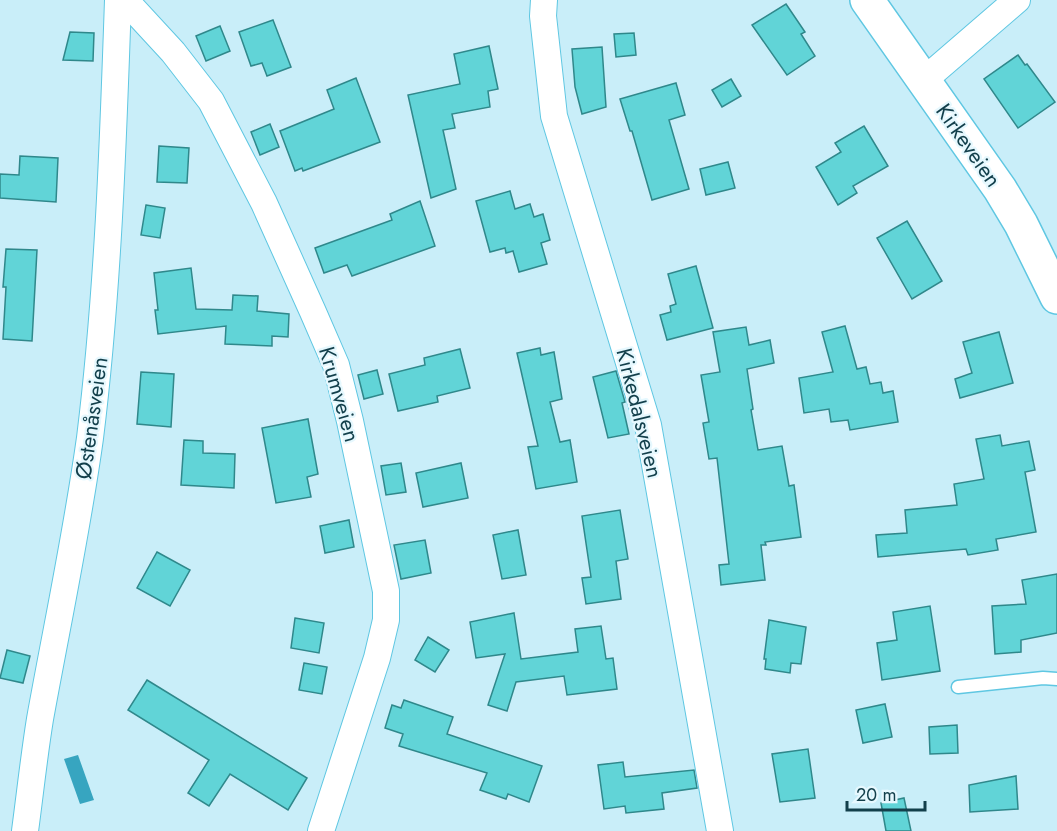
<svg xmlns="http://www.w3.org/2000/svg" width="1057" height="831" font-family="Jost,sans-serif">
<rect width="100%" height="100%" fill="#c9eef9"/>
<polygon fill="#37a5c0" points="78,755 94,800 80,804 64,759"/>
<g fill="#61d4d7" stroke="#2f888b" stroke-width="1.5">
<polygon points="786,4 805,32 801,34 815,56 787,75 752,25"/>
<polygon points="273,20 291,67 267,76 262,63 251,66 239,32"/>
<polygon points="220,26 230,51 206,61 196,36"/>
<polygon points="70,32 94,33 93,61 63,60"/>
<polygon points="634,33 636,55 616,57 614,34"/>
<polygon points="489,46 498,89 488,91 490,107 452,114 455,128 443,130 456,189 431,198 408,95 460,84 454,54"/>
<polygon points="602,47 606,107 582,114 575,87 572,49"/>
<polygon points="1018,55 1025,65 1027,64 1055,102 1018,128 984,79"/>
<polygon points="356,78 380,142 303,171 302,168 295,171 280,131 334,109 327,90"/>
<polygon points="731,79 741,96 722,107 712,90"/>
<polygon points="676,83 685,115 669,120 689,189 652,200 632,131 630,131 620,99"/>
<polygon points="270,124 279,147 260,155 251,132"/>
<polygon points="864,126 888,166 853,186 857,193 838,205 816,167 841,152 835,143"/>
<polygon points="159,146 189,148 187,183 157,182"/>
<polygon points="20,156 58,158 56,202 0,198 0,174 19,175"/>
<polygon points="728,162 735,188 706,195 700,169"/>
<polygon points="510,191 515,209 530,204 534,217 543,214 550,240 541,243 547,264 519,272 513,251 506,253 505,248 490,252 476,201"/>
<polygon points="420,201 435,246 352,276 347,265 324,273 315,248 392,220 390,214"/>
<polygon points="146,205 165,208 160,238 141,235"/>
<polygon points="907,221 942,281 912,299 877,238"/>
<polygon points="6,249 37,250 32,341 3,339 6,287 3,287"/>
<polygon points="696,266 713,328 667,340 660,315 671,312 670,306 676,304 668,274"/>
<polygon points="191,268 196,309 232,310 233,295 258,296 257,311 289,314 288,337 272,336 272,346 225,344 226,326 158,334 155,310 158,310 154,273"/>
<polygon points="845,326 857,369 866,367 870,384 881,382 883,393 893,391 898,422 850,430 848,420 831,422 829,409 804,413 799,378 833,372 822,332"/>
<polygon points="746,327 749,345 770,340 774,363 747,369 753,409 751,410 758,450 782,446 789,486 794,485 801,537 765,542 766,545 761,545 765,580 721,585 719,565 729,564 717,458 709,459 703,423 709,422 701,375 720,372 713,332"/>
<polygon points="999,332 1013,383 960,398 955,379 972,373 963,342"/>
<polygon points="540,348 541,355 554,352 562,399 550,402 560,442 570,440 577,482 536,489 528,447 538,446 517,353"/>
<polygon points="460,349 470,388 437,396 438,402 398,411 389,374 425,365 424,358"/>
<polygon points="377,370 383,394 364,399 358,375"/>
<polygon points="616,371 625,402 622,403 629,434 608,438 593,377"/>
<polygon points="141,372 174,374 171,427 137,424"/>
<polygon points="308,419 318,474 307,477 311,497 276,503 262,428"/>
<polygon points="1000,435 1002,446 1029,441 1035,470 1025,472 1036,532 996,539 998,550 968,555 966,549 878,557 876,535 907,533 905,510 957,505 954,484 984,479 976,439"/>
<polygon points="184,440 203,441 203,453 235,454 234,488 181,485"/>
<polygon points="401,463 406,492 386,495 381,466"/>
<polygon points="461,463 468,498 423,507 416,473"/>
<polygon points="620,510 628,559 616,561 621,599 586,604 582,578 591,577 582,516"/>
<polygon points="349,520 354,547 325,553 320,526"/>
<polygon points="518,530 526,575 502,579 493,535"/>
<polygon points="425,540 431,573 401,579 394,545"/>
<polygon points="157,552 190,570 170,606 137,588"/>
<polygon points="1057,574 1057,633 1021,640 1021,652 995,654 992,606 1026,604 1022,580"/>
<polygon points="930,606 940,671 882,680 877,643 897,640 893,612"/>
<polygon points="514,613 521,659 578,652 575,629 601,626 606,659 613,658 617,689 567,695 564,676 516,682 507,711 488,705 505,654 476,658 470,622"/>
<polygon points="295,618 324,623 319,653 291,648"/>
<polygon points="769,620 806,627 801,664 791,663 790,673 765,669 766,659 764,659"/>
<polygon points="428,637 449,650 435,672 415,660"/>
<polygon points="7,650 30,656 23,683 0,678"/>
<polygon points="304,663 327,667 322,694 299,690"/>
<polygon points="147,680 307,778 288,810 230,774 209,806 188,793 209,760 128,710"/>
<polygon points="404,700 453,717 447,734 542,766 529,802 508,794 506,799 480,790 487,773 399,746 403,734 385,728 392,705 401,708"/>
<polygon points="885,704 892,737 863,743 856,710"/>
<polygon points="957,725 958,753 930,754 929,727"/>
<polygon points="808,749 815,798 780,802 772,754"/>
<polygon points="623,762 625,777 694,770 697,788 662,793 664,809 626,813 625,806 604,809 598,765"/>
<polygon points="1016,776 1018,809 970,812 969,785"/>
<polygon points="904,798 911,831 886,831 881,803"/>
</g>
<g fill="none" stroke-linecap="round" stroke-linejoin="round">
<defs>
<polyline id="lane" points="958,687 1043,678 1057,679"/>
<g id="street">
<polyline points="125,0 173,52 211,101 264,203 313,312 336,365 350,421 386,591 386,620 377,658 321,831"/>
<polyline points="544,0 543,16 554,116 648,425 720,831"/>
<polyline points="923,81 1017,0"/>
<path d="M25 831C30 794 34 756 40 719 57 625 77 532 90 438 108 293 113 146 118 0"/>
</g>
<polyline id="secondary" points="867,0 1000,189 1021,224 1057,297"/>
</defs>
<use href="#lane" stroke="#5fc7e2" stroke-width="15"/>
<use href="#street" stroke="#5fc7e2" stroke-width="28"/>
<use href="#secondary" stroke="#5fc7e2" stroke-width="36"/>
<use href="#lane" stroke="#fff" stroke-width="12"/>
<use href="#street" stroke="#fff" stroke-width="26"/>
<use href="#secondary" stroke="#fff" stroke-width="33"/>
</g>
<g text-anchor="middle" stroke-width="4.5" stroke-linejoin="round" paint-order="stroke">
<g font-size="22" fill="#123f4b" stroke="#e6f8fe">
<text transform="translate(969 145) rotate(55)" y="8">Kirkeveien</text>
<text transform="translate(340 394) rotate(74)" y="8">Krumveien</text>
<text transform="translate(640 413) rotate(76)" y="8">Kirkedalsveien</text>
<text transform="translate(91 418) rotate(-82)" y="8">Østenåsveien</text>
</g>
</g>
<path d="M847 801v9h78v-9" fill="none" stroke="#123f4b" stroke-width="3"/>
<text x="856" y="801" font-size="18" fill="#123f4b" stroke="#e6f8fe" stroke-width="4.5" paint-order="stroke">20 m</text>
</svg>
